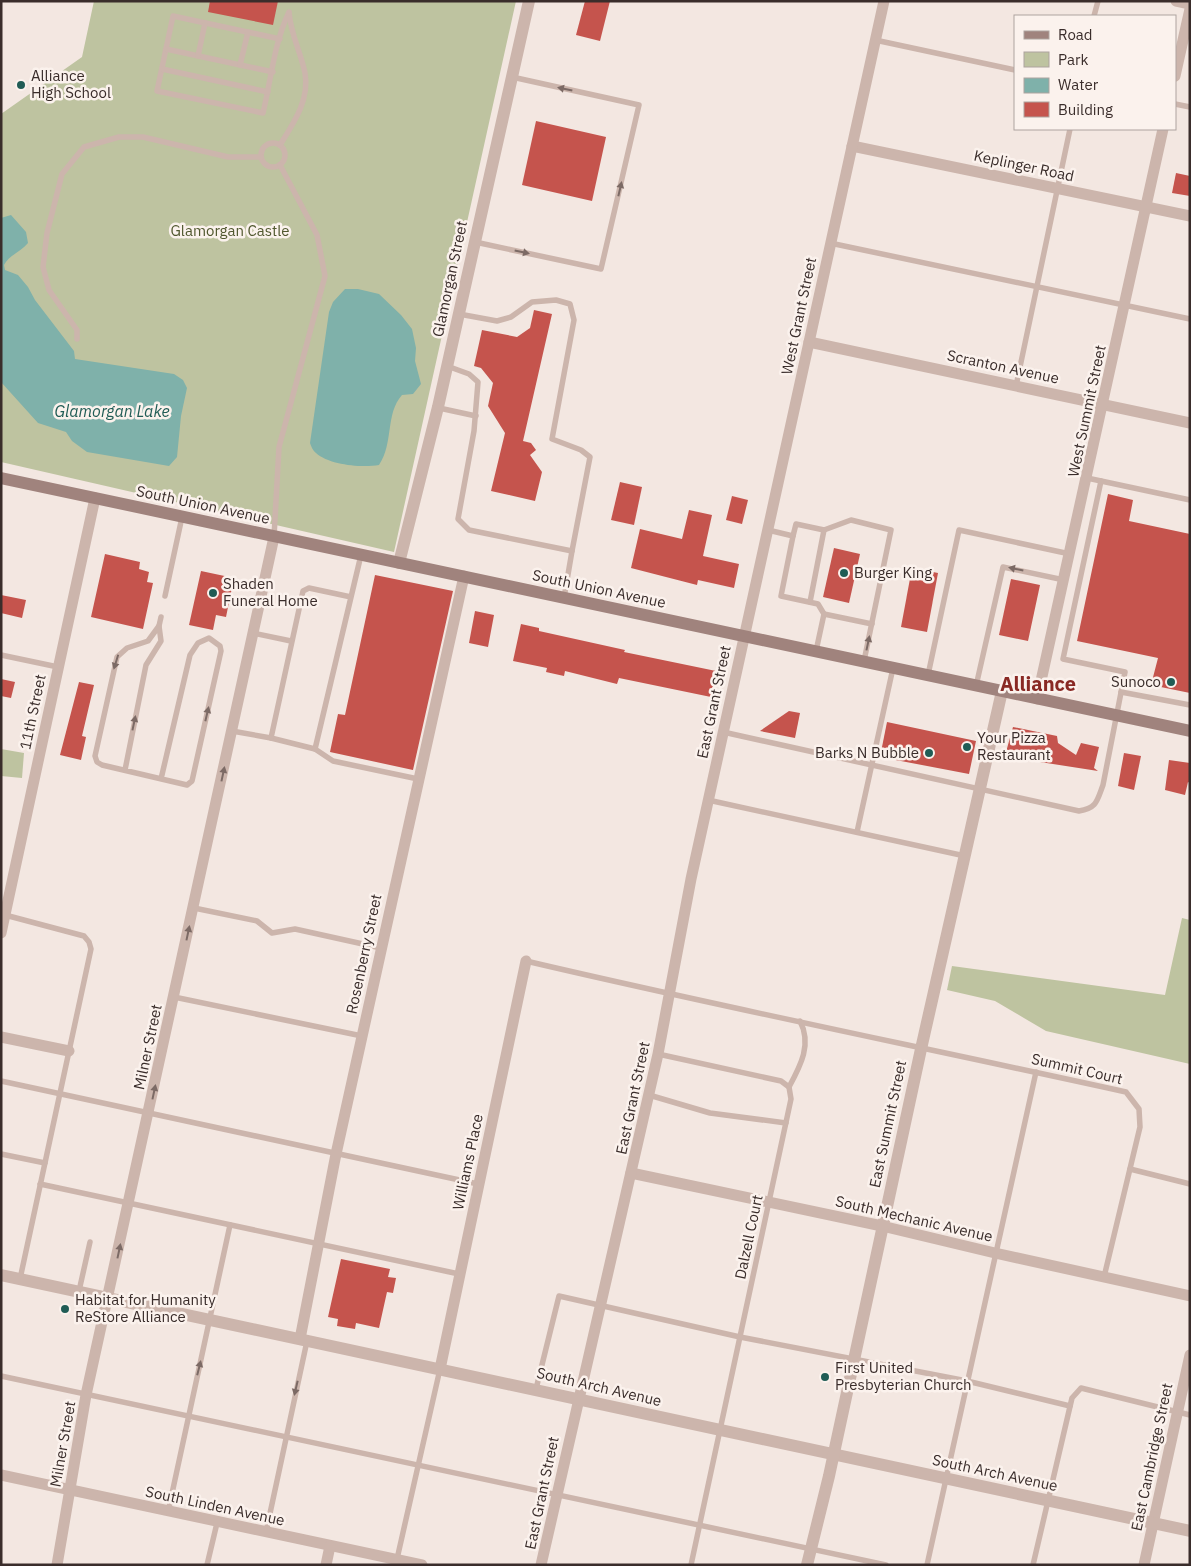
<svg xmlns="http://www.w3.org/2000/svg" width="1191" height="1566" font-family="'IBM Plex Sans',sans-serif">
<rect width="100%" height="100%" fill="#f3e7e1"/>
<g fill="#bec3a0">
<polygon points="94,1 516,1 394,552 1,462 1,114 82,57"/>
<polygon points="1,749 24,753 22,778 1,776"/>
<polygon points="1182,918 1190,920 1190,1064 1046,1031 995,1001 947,990 952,966 1165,995"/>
</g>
<g fill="#7fb1aa">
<path d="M11 215 26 232 28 243C21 252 9 255 4 265L5 270 18 275 28 287 35 300 74 351 75 359 174 374 183 380 187 388 181 416 177 457 169 466 87 452 72 441 66 432 38 423 1 382V218Z"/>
<path d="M345 289H358L379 294 401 315 412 329 416 348 415 361 421 384 413 394 402 395C385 414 394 443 379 465 362 468 329 465 316 453 313 451 311 446 310 443L329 312 333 302Z"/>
</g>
<g fill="#c5544d">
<polygon points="210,1 278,1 273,25 208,12"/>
<polygon points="585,1 610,1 600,41 576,35"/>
<polygon points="536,121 606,137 592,201 522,185"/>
<polygon points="1176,173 1190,176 1190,196 1172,193"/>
<polygon points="534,310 552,314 523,441 531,443 536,450 530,455 542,472 535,501 491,491 505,433 488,406 493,383 481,368 474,366 482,330 517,337 530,328"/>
<polygon points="620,482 642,487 634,525 611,520"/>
<polygon points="1108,494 1133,500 1129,521 1190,534 1190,693 1151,685 1158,658 1077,641"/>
<polygon points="732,496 748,500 742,524 726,520"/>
<polygon points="689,510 712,515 703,556 739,564 734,588 698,580 697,585 631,568 640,529 682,539"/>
<polygon points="834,548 860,554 849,603 823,597"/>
<polygon points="105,554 140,562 139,569 149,572 147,582 153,583 143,629 91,617"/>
<polygon points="912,568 938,573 927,632 901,627"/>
<polygon points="201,571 234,578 226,617 216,615 213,630 189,625"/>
<polygon points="375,575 453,591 413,770 330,752 338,714 345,715"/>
<polygon points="1011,579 1040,585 1028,641 999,635"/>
<polygon points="1,595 26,600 22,618 1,613"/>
<polygon points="475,611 494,615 488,647 469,643"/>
<polygon points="521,624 539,628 539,631 625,650 624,652 716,671 711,697 619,678 617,684 565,671 564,676 546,672 547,668 513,661"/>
<polygon points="1,679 15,682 11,698 1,696"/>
<polygon points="79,682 94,685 82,736 86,737 81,760 60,755"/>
<polygon points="789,711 800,713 795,738 760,731"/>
<polygon points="887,722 976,741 969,774 880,757"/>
<polygon points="1013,727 1057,736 1058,743 1076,755 1081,743 1099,747 1094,768 1098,771 1040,762 1040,759 1006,752"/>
<polygon points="1124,753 1141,756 1134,790 1118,786"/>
<polygon points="1169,760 1190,763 1190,783 1188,782 1185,795 1165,790"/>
<polygon points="341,1259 390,1269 388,1277 396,1278 393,1293 387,1292 379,1328 356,1323 355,1329 337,1326 338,1319 328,1317"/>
</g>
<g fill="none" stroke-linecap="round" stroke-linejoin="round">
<g stroke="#ccb5ac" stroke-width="5.5">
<polyline points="1094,16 1098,1"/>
<path d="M280 39 173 16 157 91 263 113C271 80 274 43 289 12"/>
<polyline points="875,40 1015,70"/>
<polyline points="166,49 273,72"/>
<polyline points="198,56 205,23"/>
<polyline points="240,65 248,32"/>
<polyline points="162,69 268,92"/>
<polyline points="1175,104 1190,107"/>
<circle cx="273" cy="155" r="12"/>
<path d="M280 145C293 124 310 100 305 73 301 53 291 35 289 13"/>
<polyline points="475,242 601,269 639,105 512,77"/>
<polyline points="830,243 1190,319"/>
<polyline points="459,314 497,321 511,317 532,302 556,300 570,304 574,320 552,439 581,450 590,457 572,551"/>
<polyline points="77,339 77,330 49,290 43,267 47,233 62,174 84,147 119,137 143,137 228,157 261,157"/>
<polyline points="447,366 469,374 478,382 474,431 458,519 469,530 572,551 564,598"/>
<polyline points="1016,386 1070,129"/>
<polyline points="439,408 476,416"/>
<polyline points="1087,478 1190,500"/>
<polyline points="768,530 793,536 781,596 818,604 824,614 816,651"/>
<polyline points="793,536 796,524 824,530 851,520 891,530 864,661"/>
<polyline points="274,537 279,447 325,276 317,235 280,165"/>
<polyline points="165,596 182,517"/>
<polyline points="351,597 309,588 303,591 271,738 315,749 361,555"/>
<polyline points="810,602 824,530"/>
<polyline points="824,614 872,624"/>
<polyline points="159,626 161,617"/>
<polyline points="253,633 291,641"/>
<polyline points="1,655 58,667"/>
<polyline points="928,675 959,530 1070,554"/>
<polyline points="976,686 1003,567 1064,580"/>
<polyline points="1121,692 1190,705"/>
<polyline points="232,731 271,738"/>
<path d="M723 732 1079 811C1097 808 1097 801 1103 785L1125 672 1063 659 1101 481"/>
<polyline points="315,749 333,761 418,779"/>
<polyline points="125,770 146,665 161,641 159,626 148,641 127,648 117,657 95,756 97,762 102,765 187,785 192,781 221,651 220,646 209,638 198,643 190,655 161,779"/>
<polyline points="708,800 965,856"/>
<polyline points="857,832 893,668"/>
<polyline points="194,908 257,921 272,933 295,929 381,948"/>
<polyline points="5,915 84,936 89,942 91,949 20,1279"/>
<path d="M526 961C726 1008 926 1048 1126 1092L1139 1109 1140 1127 1104 1277"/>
<polyline points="174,997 362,1036"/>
<polyline points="658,1054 781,1081 789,1087 791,1099 691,1565"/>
<polyline points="1,1081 478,1184"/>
<path d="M789 1087C801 1065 812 1044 800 1021"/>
<polyline points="649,1095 710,1113 786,1123"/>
<polyline points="1,1154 45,1163"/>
<polyline points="1130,1169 1190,1184"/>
<polyline points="40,1184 459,1274"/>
<polyline points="79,1291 90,1242"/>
<polyline points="1,1376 886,1565"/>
<polyline points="536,1389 559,1296 740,1337 967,1381 1070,1406"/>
<polyline points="168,1512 230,1225"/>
<polyline points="266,1532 307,1341"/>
<polyline points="397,1559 440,1369"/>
<polyline points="207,1565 217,1523"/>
<polyline points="927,1565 1036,1072"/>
<polyline points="1033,1565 1072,1398 1081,1388 1190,1415"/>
</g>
<g stroke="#ccb5ac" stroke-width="11">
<polyline points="1176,1 1190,4"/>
<polyline points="1175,76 1190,9"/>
<polyline points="852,146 1190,216"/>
<polyline points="809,342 1190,423"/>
<polyline points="1037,699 1163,129"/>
<polyline points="1,933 95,498"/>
<polyline points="1,1037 69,1051"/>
<polyline points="631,1173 882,1226 995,1253 1190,1296"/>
<polyline points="300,1339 336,1154 464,576"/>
<polyline points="440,1369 526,961"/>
<polyline points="1,1475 422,1565"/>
<polyline points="57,1565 86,1395 274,537"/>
<polyline points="326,1565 330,1546"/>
<polyline points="541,1565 658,1054 691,879 884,1"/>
<polyline points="1144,1565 1190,1355"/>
</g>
<g stroke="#ccb5ac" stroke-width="12">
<polyline points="399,563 438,407 529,1"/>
<polyline points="1,1275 1190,1531"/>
<polyline points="807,1565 829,1476 921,1049 1002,691"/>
</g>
<polyline stroke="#a0837d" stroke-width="12" points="1,478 1190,731"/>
</g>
<defs><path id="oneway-solid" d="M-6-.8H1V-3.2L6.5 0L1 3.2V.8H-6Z" transform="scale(1.25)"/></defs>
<g fill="#7c6a65">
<use href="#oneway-solid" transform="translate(565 89) rotate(-168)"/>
<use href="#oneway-solid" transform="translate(620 189) rotate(-77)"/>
<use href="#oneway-solid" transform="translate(522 252) rotate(12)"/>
<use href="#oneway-solid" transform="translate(1016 569) rotate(-168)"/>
<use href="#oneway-solid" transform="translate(868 643) rotate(-78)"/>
<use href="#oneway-solid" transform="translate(116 662) rotate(107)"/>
<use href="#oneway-solid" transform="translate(207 714) rotate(-77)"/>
<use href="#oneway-solid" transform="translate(134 723) rotate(-78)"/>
<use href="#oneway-solid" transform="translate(223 774) rotate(-78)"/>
<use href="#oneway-solid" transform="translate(188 933) rotate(-78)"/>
<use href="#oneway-solid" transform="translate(154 1092) rotate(-78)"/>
<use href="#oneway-solid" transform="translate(119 1251) rotate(-78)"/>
<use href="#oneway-solid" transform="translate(199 1368) rotate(-76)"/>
<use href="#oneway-solid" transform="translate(296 1388) rotate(103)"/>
</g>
<g fill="#205c55" stroke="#fbf2ed" stroke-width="2">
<circle cx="21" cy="85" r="5"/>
<circle cx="844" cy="573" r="5"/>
<circle cx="213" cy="593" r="5"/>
<circle cx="1171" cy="682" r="5"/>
<circle cx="967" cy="747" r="5"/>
<circle cx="929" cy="753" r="5"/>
<circle cx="65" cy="1309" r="5"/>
<circle cx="825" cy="1377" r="5"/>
</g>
<g text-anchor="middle" stroke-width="5" stroke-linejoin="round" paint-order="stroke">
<g font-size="15" fill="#3a2d2b" stroke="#fbf2ed" text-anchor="start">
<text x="31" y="81">Alliance<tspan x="31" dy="17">High School</tspan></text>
<text x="854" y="578">Burger King</text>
<text x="223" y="589">Shaden<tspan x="223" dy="17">Funeral Home</tspan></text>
<text x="1161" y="687" text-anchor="end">Sunoco</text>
<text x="977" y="743">Your Pizza<tspan x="977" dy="17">Restaurant</tspan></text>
<text x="919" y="758" text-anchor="end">Barks N Bubble</text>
<text x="75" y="1305">Habitat for Humanity<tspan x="75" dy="17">ReStore Alliance</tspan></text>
<text x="835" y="1373">First United<tspan x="835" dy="17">Presbyterian Church</tspan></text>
</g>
<g font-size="15" fill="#3a2d2b" stroke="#fbf2ed">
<text transform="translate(1024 166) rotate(12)" y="5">Keplinger Road</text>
<text transform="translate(450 279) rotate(-78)" y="5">Glamorgan Street</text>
<text transform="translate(799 316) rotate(-78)" y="5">West Grant Street</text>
<text transform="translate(1003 367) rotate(12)" y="5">Scranton Avenue</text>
<text transform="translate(1087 411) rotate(-78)" y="5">West Summit Street</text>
<text transform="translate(203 505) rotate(12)" y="5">South Union Avenue</text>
<text transform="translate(599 589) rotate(12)" y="5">South Union Avenue</text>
<text transform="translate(714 702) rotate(-78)" y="5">East Grant Street</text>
<text transform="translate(33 712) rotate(-78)" y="5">11th Street</text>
<text transform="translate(364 954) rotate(-78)" y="5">Rosenberry Street</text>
<text transform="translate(148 1047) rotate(-78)" y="5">Milner Street</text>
<text transform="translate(1077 1069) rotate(13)" y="5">Summit Court</text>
<text transform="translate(633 1098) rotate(-78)" y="5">East Grant Street</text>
<text transform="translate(888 1124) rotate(-78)" y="5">East Summit Street</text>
<text transform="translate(468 1162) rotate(-78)" y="5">Williams Place</text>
<text transform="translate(914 1219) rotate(13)" y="5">South Mechanic Avenue</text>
<text transform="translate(749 1237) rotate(-78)" y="5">Dalzell Court</text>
<text transform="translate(599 1387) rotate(13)" y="5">South Arch Avenue</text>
<text transform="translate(63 1444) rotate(-80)" y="5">Milner Street</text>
<text transform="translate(1152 1457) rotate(-78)" y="5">East Cambridge Street</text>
<text transform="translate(995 1473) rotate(12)" y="5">South Arch Avenue</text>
<text transform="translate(542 1493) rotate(-78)" y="5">East Grant Street</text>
<text transform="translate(215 1506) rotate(12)" y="5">South Linden Avenue</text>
</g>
<g font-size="15" fill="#51582f" stroke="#fbf2ed">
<text x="230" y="236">Glamorgan Castle</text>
</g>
<g font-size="16" font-style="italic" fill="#205c55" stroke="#fbf2ed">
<text x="112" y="417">Glamorgan Lake</text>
</g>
<g font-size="20" font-weight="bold" fill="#892924" stroke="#fbf2ed">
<text x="1038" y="691">Alliance</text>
</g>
</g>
<rect width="1191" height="1566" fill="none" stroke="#3a2d2b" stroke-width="5"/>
<rect x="1014" y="15" width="162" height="115" fill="#fbf2ed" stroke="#aea39f"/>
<rect x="1024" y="31" width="25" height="8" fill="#a0837d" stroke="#aea39f"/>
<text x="1058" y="40" font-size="15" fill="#3a2d2b">Road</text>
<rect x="1024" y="52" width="25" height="15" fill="#bec3a0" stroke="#aea39f"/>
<text x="1058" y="65" font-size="15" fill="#3a2d2b">Park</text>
<rect x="1024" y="78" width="25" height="15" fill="#7fb1aa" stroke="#aea39f"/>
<text x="1058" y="90" font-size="15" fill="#3a2d2b">Water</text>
<rect x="1024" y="102" width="25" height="15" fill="#c5544d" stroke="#aea39f"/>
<text x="1058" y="115" font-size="15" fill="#3a2d2b">Building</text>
</svg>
